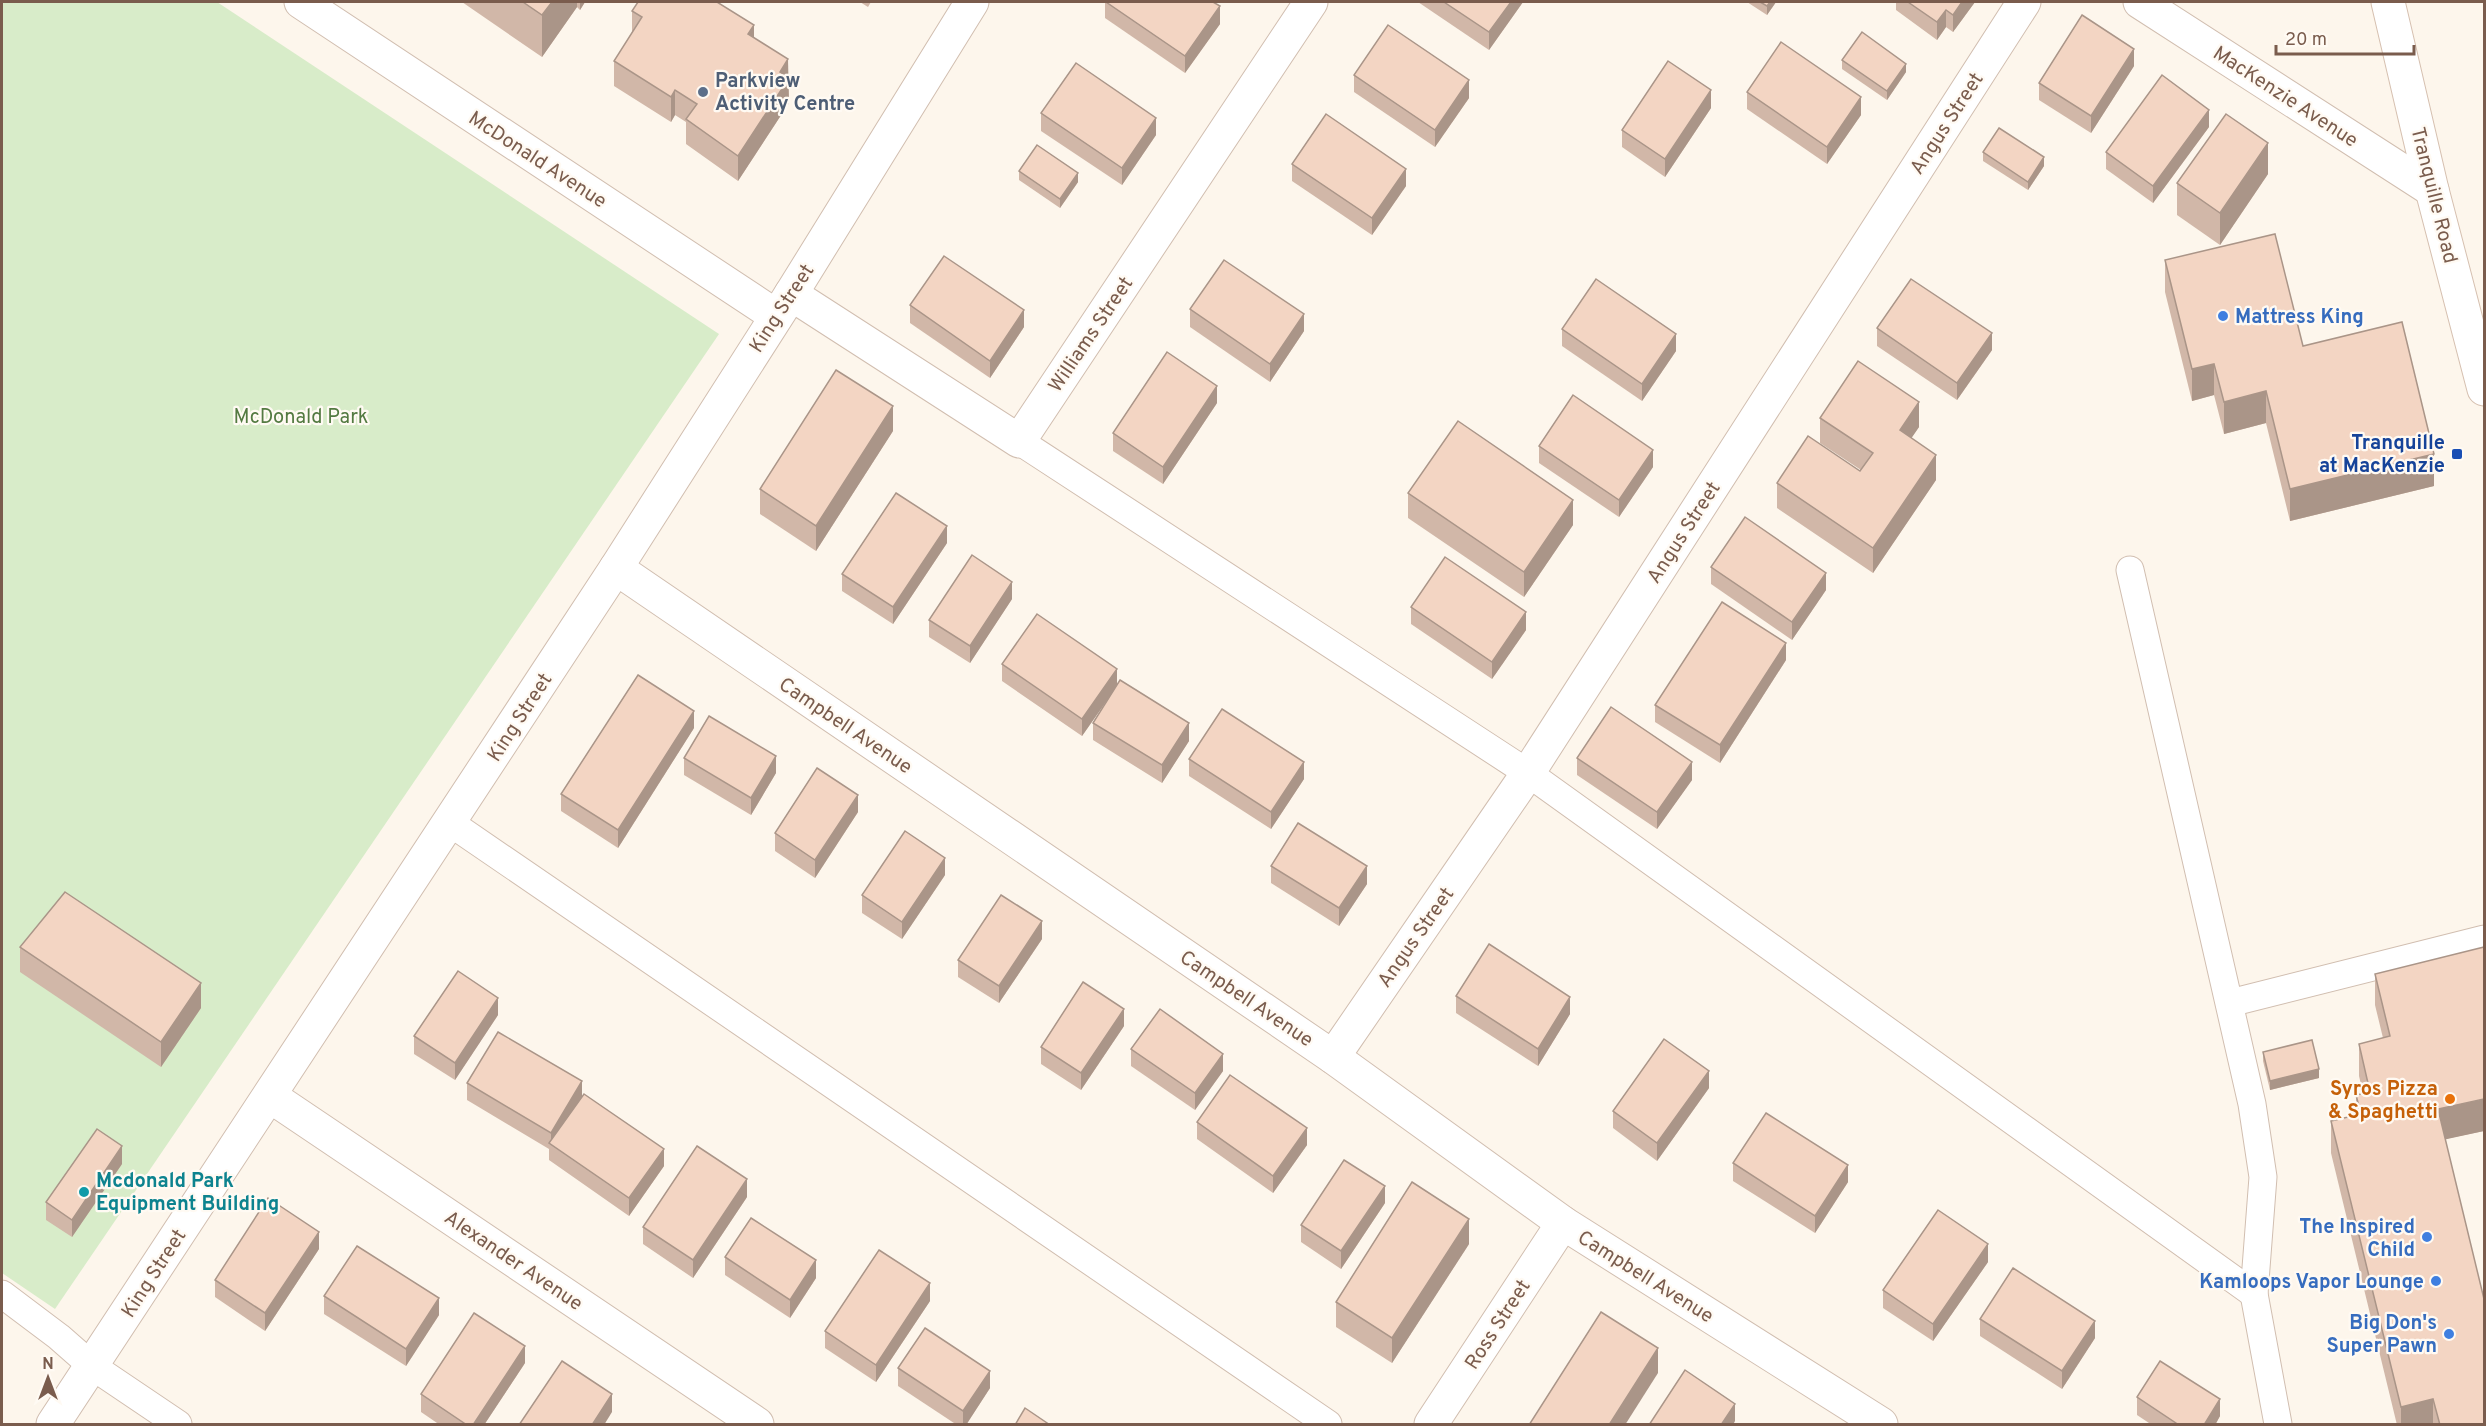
<svg xmlns="http://www.w3.org/2000/svg" width="2486" height="1426" font-family="Overpass,sans-serif">
<rect width="100%" height="100%" fill="#fdf6ec"/>
<polygon fill="#d8ecc9" points="2,2 217,2 719,334 55,1309 2,1273"/>
<g fill="none" stroke-linecap="round" stroke-linejoin="round">
<defs>
<g id="lane">
<polyline points="1019,441 1528,773 2254,1294"/>
<polyline points="2130,570 2252,1104 2263,1177 2254,1294 2278,1424"/>
<polyline points="449,822 1328,1424"/>
<polyline points="2230,1003 2484,939"/>
<polyline points="2,1294 59,1337 92,1366 178,1424"/>
</g>
<g id="street">
<polyline points="301,2 776,316"/>
<polyline points="2140,2 2432,190"/>
<polyline points="791,294 1019,441 1311,2"/>
<polyline points="616,568 1333,1057 1563,1223 1881,1424"/>
<polyline points="1333,1057 1528,773 2024,2"/>
<polyline points="270,1096 757,1424"/>
<polyline points="53,1424 616,568 791,294 972,2"/>
<polyline points="1431,1424 1563,1223"/>
</g>
<polyline id="secondary" points="2388,2 2432,190 2484,389"/>
</defs>
<use href="#lane" stroke="#d1beb0" stroke-width="29"/>
<use href="#street" stroke="#d1beb0" stroke-width="35"/>
<use href="#secondary" stroke="#d6c0b0" stroke-width="35"/>
<use href="#lane" stroke="#fff" stroke-width="27"/>
<use href="#street" stroke="#fff" stroke-width="33"/>
<use href="#secondary" stroke="#fff" stroke-width="33"/>
</g>
<g fill="#d1b7a8">
<polygon points="462,2 585,2 580,10 577,7 542,57"/>
<polygon points="860,2 871,2 868,7"/>
<polygon points="1105,2 1213,2 1220,24 1185,73 1105,18"/>
<polygon points="1418,2 1523,2 1489,50"/>
<polygon points="1747,2 1776,2 1767,15"/>
<polygon points="1896,2 1975,2 1953,32 1946,27 1937,40 1896,10"/>
<polygon points="632,11 754,37 788,77 789,103 738,181 686,144 686,122 675,115 671,122 614,86 614,61 632,33"/>
<polygon points="1842,60 1906,72 1887,100 1842,69"/>
<polygon points="2134,66 2091,133 2039,100 2039,83"/>
<polygon points="1354,75 1469,98 1435,147 1354,92"/>
<polygon points="1747,92 1861,115 1827,164 1747,109"/>
<polygon points="1711,108 1665,177 1622,147 1622,130"/>
<polygon points="1041,113 1156,135 1122,185 1041,131"/>
<polygon points="2209,127 2153,203 2106,169 2106,152"/>
<polygon points="1983,152 2044,166 2028,190 1983,161"/>
<polygon points="1292,164 1406,186 1372,235 1292,181"/>
<polygon points="1019,171 1078,182 1060,208 1019,180"/>
<polygon points="2268,174 2220,245 2177,215 2177,183"/>
<polygon points="2165,260 2303,346 2434,486 2290,521 2266,423 2224,434 2214,395 2192,401 2165,292"/>
<polygon points="910,305 1024,327 990,378 910,323"/>
<polygon points="1190,309 1304,331 1270,382 1190,327"/>
<polygon points="1877,328 1992,350 1957,400 1877,346"/>
<polygon points="1562,329 1676,351 1642,401 1562,346"/>
<polygon points="1217,403 1163,484 1113,451 1113,433"/>
<polygon points="1820,418 1919,427 1911,438 1936,480 1873,573 1777,508 1777,483 1860,471 1861,470 1820,443"/>
<polygon points="893,431 816,551 760,514 760,489"/>
<polygon points="1539,446 1653,467 1619,517 1539,463"/>
<polygon points="1408,493 1573,525 1524,597 1408,518"/>
<polygon points="947,543 893,624 842,591 842,574"/>
<polygon points="1711,567 1826,590 1792,640 1711,584"/>
<polygon points="1012,599 970,663 929,637 929,620"/>
<polygon points="1411,607 1526,630 1492,679 1411,624"/>
<polygon points="1786,660 1720,763 1655,722 1655,705"/>
<polygon points="1002,664 1117,685 1189,741 1162,783 1093,740 1093,723 1110,696 1082,736 1002,681"/>
<polygon points="694,728 618,848 561,811 561,794"/>
<polygon points="684,758 776,773 751,815 684,775"/>
<polygon points="1577,758 1692,780 1657,829 1577,775"/>
<polygon points="1189,759 1304,779 1271,829 1189,776"/>
<polygon points="858,812 815,878 775,851 775,833"/>
<polygon points="1271,866 1367,884 1339,926 1271,883"/>
<polygon points="945,875 902,939 862,913 862,895"/>
<polygon points="1042,939 999,1003 958,977 958,960"/>
<polygon points="20,947 201,1008 161,1067 20,972"/>
<polygon points="2375,974 2484,1131 2445,1139 2484,1425 2397,1425 2331,1153 2331,1121 2356,1115 2356,1095 2363,1093 2359,1076 2359,1044 2383,1038 2375,1005"/>
<polygon points="1456,996 1570,1014 1538,1066 1456,1013"/>
<polygon points="498,1015 455,1080 414,1054 414,1036"/>
<polygon points="1124,1026 1081,1090 1041,1064 1041,1047"/>
<polygon points="1131,1049 1223,1071 1195,1110 1131,1066"/>
<polygon points="2263,1052 2319,1078 2270,1090 2263,1061"/>
<polygon points="467,1083 582,1096 664,1166 629,1216 549,1160 549,1149 467,1100"/>
<polygon points="1709,1088 1657,1161 1613,1128 1613,1111"/>
<polygon points="1197,1122 1307,1145 1273,1193 1197,1139"/>
<polygon points="1733,1163 1848,1182 1815,1233 1733,1181"/>
<polygon points="122,1164 72,1237 46,1220 46,1202"/>
<polygon points="747,1197 693,1278 643,1244 643,1227"/>
<polygon points="1385,1203 1341,1269 1301,1242 1301,1225"/>
<polygon points="1469,1244 1392,1363 1336,1327 1336,1302"/>
<polygon points="319,1249 265,1331 215,1297 215,1280"/>
<polygon points="725,1257 816,1278 790,1318 725,1275"/>
<polygon points="1988,1262 1933,1341 1883,1308 1883,1290"/>
<polygon points="324,1296 439,1315 406,1366 324,1314"/>
<polygon points="930,1301 876,1382 825,1348 825,1331"/>
<polygon points="1980,1319 2095,1338 2062,1389 1980,1336"/>
<polygon points="525,1363 484,1425 440,1425 421,1412 421,1394"/>
<polygon points="898,1368 990,1388 966,1425 957,1425 898,1386"/>
<polygon points="2137,1397 2220,1416 2215,1425 2152,1425 2137,1415"/>
</g>
<g fill="#aa9588">
<polygon points="552,2 577,2 577,7 542,57 542,15"/>
<polygon points="580,2 585,2 580,10"/>
<polygon points="1511,2 1523,2 1489,50 1489,32"/>
<polygon points="1770,2 1776,2 1767,15 1767,6"/>
<polygon points="1962,2 1975,2 1953,32 1953,15"/>
<polygon points="1220,6 1220,24 1185,73 1185,56"/>
<polygon points="1946,10 1946,27 1937,40 1937,22"/>
<polygon points="754,25 754,50 748,34"/>
<polygon points="2134,49 2134,66 2091,133 2091,116"/>
<polygon points="788,59 789,103 738,181 738,156 780,72"/>
<polygon points="1906,64 1906,72 1887,100 1887,91"/>
<polygon points="1469,80 1469,98 1435,147 1435,130"/>
<polygon points="675,90 675,115 671,122 671,97"/>
<polygon points="1711,90 1711,108 1665,177 1665,159"/>
<polygon points="1861,97 1861,115 1827,164 1827,147"/>
<polygon points="2209,110 2209,127 2153,203 2153,186"/>
<polygon points="1156,118 1156,135 1122,185 1122,168"/>
<polygon points="2268,143 2268,174 2220,245 2220,213"/>
<polygon points="2044,157 2044,166 2028,190 2028,182"/>
<polygon points="1406,169 1406,186 1372,235 1372,218"/>
<polygon points="1078,173 1078,182 1060,208 1060,199"/>
<polygon points="1024,310 1024,327 990,378 990,361"/>
<polygon points="1304,314 1304,331 1270,382 1270,364"/>
<polygon points="1992,333 1992,350 1957,400 1957,383"/>
<polygon points="1676,334 1676,351 1642,401 1642,384"/>
<polygon points="2214,364 2214,395 2192,401 2192,369"/>
<polygon points="1217,386 1217,403 1163,484 1163,467"/>
<polygon points="2266,391 2266,423 2224,434 2224,402"/>
<polygon points="1919,402 1919,427 1900,455 1900,430"/>
<polygon points="893,406 893,431 816,551 816,526"/>
<polygon points="1653,450 1653,467 1619,517 1619,500"/>
<polygon points="2434,454 2434,486 2290,521 2290,489"/>
<polygon points="1936,455 1936,480 1873,573 1873,548"/>
<polygon points="1573,500 1573,525 1524,597 1524,572"/>
<polygon points="947,526 947,543 893,624 893,607"/>
<polygon points="1826,573 1826,590 1792,640 1792,622"/>
<polygon points="1012,582 1012,599 970,663 970,646"/>
<polygon points="1526,612 1526,630 1492,679 1492,662"/>
<polygon points="1786,643 1786,660 1720,763 1720,745"/>
<polygon points="1117,669 1117,686 1082,736 1082,719"/>
<polygon points="694,711 694,728 618,848 618,830"/>
<polygon points="1189,723 1189,741 1162,783 1162,765"/>
<polygon points="776,756 776,773 751,815 751,798"/>
<polygon points="1304,762 1304,779 1271,829 1271,812"/>
<polygon points="1692,762 1692,780 1657,829 1657,812"/>
<polygon points="858,795 858,812 815,878 815,860"/>
<polygon points="945,858 945,875 902,939 902,922"/>
<polygon points="1367,866 1367,884 1339,926 1339,908"/>
<polygon points="1042,921 1042,939 999,1003 999,986"/>
<polygon points="201,983 201,1008 161,1067 161,1042"/>
<polygon points="1570,997 1570,1014 1538,1066 1538,1049"/>
<polygon points="498,998 498,1015 455,1080 455,1063"/>
<polygon points="1124,1009 1124,1026 1081,1090 1081,1073"/>
<polygon points="1223,1054 1223,1071 1195,1110 1195,1093"/>
<polygon points="2319,1069 2319,1078 2270,1090 2270,1081"/>
<polygon points="1709,1071 1709,1088 1657,1161 1657,1143"/>
<polygon points="582,1081 582,1099 551,1144 551,1133"/>
<polygon points="2484,1099 2484,1131 2438,1141 2438,1109"/>
<polygon points="1307,1128 1307,1145 1273,1193 1273,1176"/>
<polygon points="122,1146 122,1164 72,1237 72,1220"/>
<polygon points="664,1149 664,1166 629,1216 629,1198"/>
<polygon points="1848,1165 1848,1182 1815,1233 1815,1216"/>
<polygon points="747,1179 747,1197 693,1278 693,1260"/>
<polygon points="1385,1186 1385,1203 1341,1269 1341,1251"/>
<polygon points="1469,1219 1469,1244 1392,1363 1392,1338"/>
<polygon points="319,1232 319,1249 265,1331 265,1313"/>
<polygon points="1988,1244 1988,1262 1933,1341 1933,1324"/>
<polygon points="816,1260 816,1278 790,1318 790,1300"/>
<polygon points="930,1283 930,1301 876,1382 876,1365"/>
<polygon points="439,1298 439,1315 406,1366 406,1349"/>
<polygon points="2095,1321 2095,1338 2062,1389 2062,1371"/>
<polygon points="525,1346 525,1363 484,1425 473,1425"/>
<polygon points="1658,1348 1658,1373 1625,1425 1609,1425"/>
<polygon points="990,1371 990,1388 966,1425 963,1425 963,1411"/>
<polygon points="612,1394 612,1412 604,1425 592,1425"/>
<polygon points="2220,1399 2220,1416 2215,1425 2204,1425"/>
<polygon points="2433,1399 2433,1425 2401,1425 2401,1407"/>
<polygon points="1735,1404 1735,1421 1733,1425 1721,1425"/>
</g>
<g fill="#f3d5c3" stroke="#aa9588" stroke-width="1.5">
<polygon points="523,2 552,2 542,15"/>
<polygon points="638,2 717,2 754,25 748,34 788,59 780,72 789,78 738,156 686,119 697,104 675,90 671,97 614,61 642,17 632,11"/>
<polygon points="1106,2 1213,2 1220,6 1185,56"/>
<polygon points="1444,2 1511,2 1489,32"/>
<polygon points="1760,2 1770,2 1767,6"/>
<polygon points="1908,2 1962,2 1953,15 1946,10 1937,22"/>
<polygon points="2082,15 2134,49 2091,116 2039,83"/>
<polygon points="1388,25 1469,80 1435,130 1354,75"/>
<polygon points="1862,32 1906,64 1887,91 1842,60"/>
<polygon points="1781,42 1861,97 1827,147 1747,92"/>
<polygon points="1668,61 1711,90 1665,159 1622,130"/>
<polygon points="1076,63 1156,118 1122,168 1041,113"/>
<polygon points="2162,75 2209,110 2153,186 2106,152"/>
<polygon points="1326,114 1406,169 1372,218 1292,164"/>
<polygon points="2226,114 2268,143 2220,213 2177,183"/>
<polygon points="1999,128 2044,157 2028,182 1983,152"/>
<polygon points="1037,145 1078,173 1060,199 1019,171"/>
<polygon points="2275,234 2303,346 2402,322 2434,454 2290,489 2266,391 2224,402 2214,364 2192,369 2165,260"/>
<polygon points="944,256 1024,310 990,361 910,305"/>
<polygon points="1224,260 1304,314 1270,364 1190,309"/>
<polygon points="1596,279 1676,334 1642,384 1562,329"/>
<polygon points="1911,279 1992,333 1957,383 1877,328"/>
<polygon points="1167,352 1217,386 1163,467 1113,433"/>
<polygon points="1858,361 1919,402 1900,430 1936,455 1873,548 1777,483 1808,436 1860,471 1873,453 1820,418"/>
<polygon points="836,370 893,406 816,526 760,489"/>
<polygon points="1573,395 1653,450 1619,500 1539,446"/>
<polygon points="1458,421 1573,500 1524,572 1408,493"/>
<polygon points="896,493 947,526 893,607 842,574"/>
<polygon points="1745,517 1826,573 1792,622 1711,567"/>
<polygon points="972,555 1012,582 970,646 929,620"/>
<polygon points="1445,557 1526,612 1492,662 1411,607"/>
<polygon points="1722,602 1786,643 1720,745 1655,705"/>
<polygon points="1037,614 1117,669 1082,719 1002,664"/>
<polygon points="638,675 694,711 618,830 561,794"/>
<polygon points="1120,680 1189,723 1162,765 1093,723"/>
<polygon points="1611,707 1692,762 1657,812 1577,758"/>
<polygon points="1222,709 1304,762 1271,812 1189,759"/>
<polygon points="709,716 776,756 751,798 684,758"/>
<polygon points="817,768 858,795 815,860 775,833"/>
<polygon points="1298,823 1367,866 1339,908 1271,866"/>
<polygon points="905,831 945,858 902,922 862,895"/>
<polygon points="65,892 201,983 161,1042 20,947"/>
<polygon points="1001,895 1042,921 999,986 958,960"/>
<polygon points="1489,944 1570,997 1538,1049 1456,996"/>
<polygon points="2484,947 2484,1099 2438,1109 2484,1299 2484,1425 2440,1425 2433,1399 2401,1407 2331,1121 2361,1114 2356,1095 2370,1092 2359,1044 2390,1036 2375,974"/>
<polygon points="458,971 498,998 455,1063 414,1036"/>
<polygon points="1083,982 1124,1009 1081,1073 1041,1047"/>
<polygon points="1160,1009 1223,1054 1195,1093 1131,1049"/>
<polygon points="498,1032 582,1081 551,1133 467,1083"/>
<polygon points="1664,1039 1709,1071 1657,1143 1613,1111"/>
<polygon points="2312,1040 2319,1069 2270,1081 2263,1052"/>
<polygon points="1230,1075 1307,1128 1273,1176 1197,1122"/>
<polygon points="584,1094 664,1149 629,1198 549,1143"/>
<polygon points="1766,1113 1848,1165 1815,1216 1733,1163"/>
<polygon points="97,1129 122,1146 72,1220 46,1202"/>
<polygon points="697,1146 747,1179 693,1260 643,1227"/>
<polygon points="1344,1160 1385,1186 1341,1251 1301,1225"/>
<polygon points="1412,1182 1469,1219 1392,1338 1336,1302"/>
<polygon points="268,1198 319,1232 265,1313 215,1280"/>
<polygon points="1938,1210 1988,1244 1933,1324 1883,1290"/>
<polygon points="751,1218 816,1260 790,1300 725,1257"/>
<polygon points="357,1246 439,1298 406,1349 324,1296"/>
<polygon points="879,1250 930,1283 876,1365 825,1331"/>
<polygon points="2013,1268 2095,1321 2062,1371 1980,1319"/>
<polygon points="1601,1312 1658,1348 1609,1425 1529,1425"/>
<polygon points="474,1313 525,1346 473,1425 467,1425 421,1394"/>
<polygon points="925,1328 990,1371 963,1411 898,1368"/>
<polygon points="562,1361 612,1394 592,1425 519,1425"/>
<polygon points="2160,1361 2220,1399 2204,1425 2179,1425 2137,1397"/>
<polygon points="1685,1370 1735,1404 1721,1425 1649,1425"/>
<polygon points="1025,1408 1050,1425 1015,1425"/>
</g>
<circle fill="#5c6f8a" stroke="#fffaf3" stroke-width="2" cx="703" cy="92" r="6"/>
<g fill="#3f7fe0" stroke="#fffaf3" stroke-width="2">
<circle cx="2223" cy="316" r="6"/>
<circle cx="2427" cy="1237" r="6"/>
<circle cx="2436" cy="1281" r="6"/>
<circle cx="2449" cy="1334" r="6"/>
</g>
<rect fill="#1a4fb4" stroke="#fffaf3" stroke-width="2" x="2451" y="448" width="12" height="12" rx="3"/>
<circle fill="#e8710a" stroke="#fffaf3" stroke-width="2" cx="2450" cy="1099" r="6"/>
<circle fill="#0f9aa8" stroke="#fffaf3" stroke-width="2" cx="84" cy="1192" r="6"/>
<g text-anchor="middle" stroke-width="4.5" stroke-linejoin="round" paint-order="stroke">
<g font-size="20" font-weight="bold" fill="#4e5e75" stroke="#fffaf3" text-anchor="start">
<text x="715" y="87">Parkview<tspan x="715" dy="23">Activity Centre</tspan></text>
</g>
<g font-size="20" fill="#7a5c4d" stroke="#fffaf3">
<text transform="translate(2286 96) rotate(33)" y="7">MacKenzie Avenue</text>
<text transform="translate(1946 123) rotate(-57)" y="7">Angus Street</text>
<text transform="translate(538 159) rotate(33)" y="7">McDonald Avenue</text>
<text transform="translate(2435 195) rotate(76)" y="7">Tranquille Road</text>
<text transform="translate(781 308) rotate(-57)" y="7">King Street</text>
<text transform="translate(1090 334) rotate(-56)" y="7">Williams Street</text>
<text transform="translate(1683 532) rotate(-57)" y="7">Angus Street</text>
<text transform="translate(519 717) rotate(-57)" y="7">King Street</text>
<text transform="translate(846 725) rotate(34)" y="7">Campbell Avenue</text>
<text transform="translate(1415 937) rotate(-55)" y="7">Angus Street</text>
<text transform="translate(1247 998) rotate(34)" y="7">Campbell Avenue</text>
<text transform="translate(514 1260) rotate(34)" y="7">Alexander Avenue</text>
<text transform="translate(153 1273) rotate(-57)" y="7">King Street</text>
<text transform="translate(1646 1276) rotate(32)" y="7">Campbell Avenue</text>
<text transform="translate(1497 1324) rotate(-57)" y="7">Ross Street</text>
</g>
<g font-size="20" font-weight="bold" fill="#366cbe" stroke="#fffaf3" text-anchor="end">
<text x="2235" y="323" text-anchor="start">Mattress King</text>
<text x="2415" y="1233">The Inspired<tspan x="2415" dy="23">Child</tspan></text>
<text x="2424" y="1288">Kamloops Vapor Lounge</text>
<text x="2437" y="1329">Big Don's<tspan x="2437" dy="23">Super Pawn</tspan></text>
</g>
<g font-size="20" fill="#537a41" stroke="#fffaf3">
<text x="301" y="423">McDonald Park</text>
</g>
<g font-size="20" font-weight="bold" fill="#164399" stroke="#fffaf3" text-anchor="end">
<text x="2445" y="449">Tranquille<tspan x="2445" dy="23">at MacKenzie</tspan></text>
</g>
<g font-size="20" font-weight="bold" fill="#c56008" stroke="#fffaf3" text-anchor="end">
<text x="2438" y="1095">Syros Pizza<tspan x="2438" dy="23">&amp; Spaghetti</tspan></text>
</g>
<g font-size="20" font-weight="bold" fill="#0d838f" stroke="#fffaf3" text-anchor="start">
<text x="96" y="1187">Mcdonald Park<tspan x="96" dy="23">Equipment Building</tspan></text>
</g>
</g>
<rect width="2486" height="1426" fill="none" stroke="#7a5c4d" stroke-width="6"/>
<g transform="translate(48 1378)" stroke="#fffaf3" stroke-width="4.5" paint-order="stroke">
<path d="M0-4.5L10 22L0 15L-10 22Z" fill="#7a5c4d"/>
<text y="-9" font-size="16" font-weight="bold" text-anchor="middle" fill="#7a5c4d">N</text>
</g>
<path d="M2276 45v9h138v-9" fill="none" stroke="#7a5c4d" stroke-width="3"/>
<text x="2285" y="45" font-size="18" fill="#7a5c4d" stroke="#fffaf3" stroke-width="4.5" paint-order="stroke">20 m</text>
</svg>
